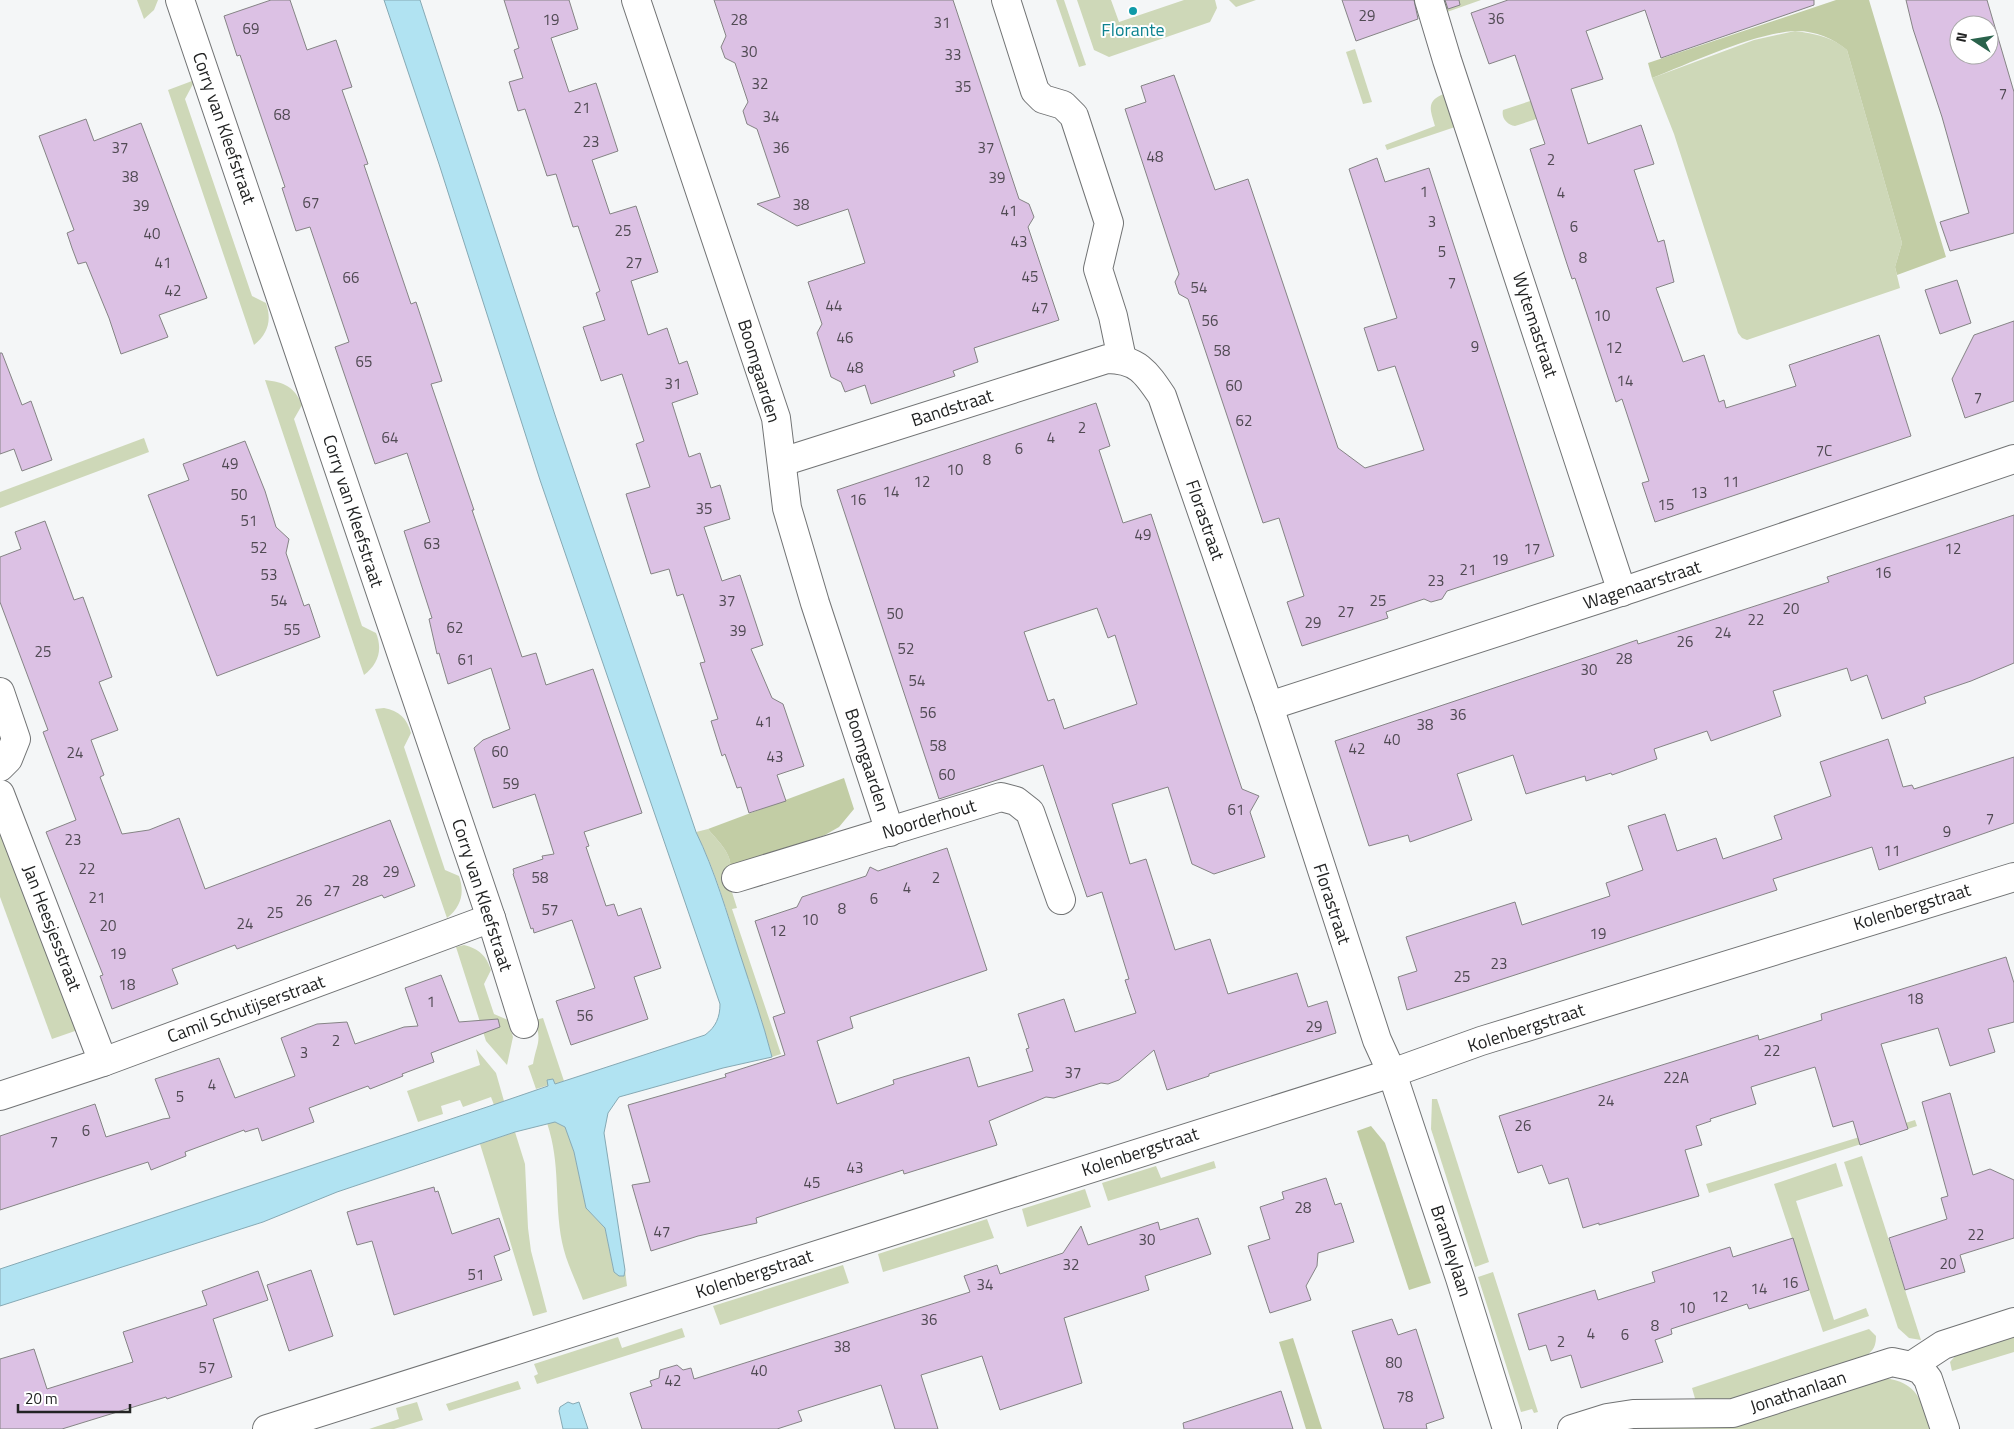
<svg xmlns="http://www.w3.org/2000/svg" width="2014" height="1429" font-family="'Titillium Web',sans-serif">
<rect width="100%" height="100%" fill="#f4f6f7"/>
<g fill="#ced8b8">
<polygon points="137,0 158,0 154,10 144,19"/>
<polygon points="1056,0 1064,0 1086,65 1079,67"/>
<polygon points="1077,0 1111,0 1119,22 1184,0 1215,0 1217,8 1210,22 1109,57 1094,50"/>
<polygon points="1229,0 1256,0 1236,7"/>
<polygon points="1444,0 1481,0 1447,12"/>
<path d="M1795 31C1815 34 1831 36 1847 50L1902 243 1895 267 1900 288 1747 340 1742 338 1738 333 1674 134 1652 78 1754 40Z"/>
<polygon points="1355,49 1372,102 1363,104 1346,52"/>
<path d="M192 81 193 84 185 99 252 296 266 303C272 320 268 334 254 345L168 90Z"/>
<path d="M1567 89 1573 107 1515 126C1507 125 1501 118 1503 110Z"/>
<path d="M1444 94 1455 127 1387 150 1385 145 1435 126C1431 111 1425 101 1444 94Z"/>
<path d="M265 380C284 382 295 387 302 405L294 419 362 626 376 633C383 650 378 664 364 675Z"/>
<polygon points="144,438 149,452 0,508 0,492"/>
<path d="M384 708C399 711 407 718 411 733L404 747 445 870 459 876C465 893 461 907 447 918L375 709Z"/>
<polygon points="0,825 75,1027 75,1031 52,1039 0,897"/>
<path d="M708 829C716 839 733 854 730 868L725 870 737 908 732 909 781 1054 772 1057C763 1021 750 986 739 951 727 911 715 870 696 832Z"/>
<path d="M464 945C479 949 486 955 491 970L484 984 494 1014 508 1020 513 1037 507 1065 486 1041 456 947Z"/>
<path d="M543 1018 564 1081 555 1084 553 1079 549 1085 536 1089 528 1066 533 1064C537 1042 542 1043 535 1020Z"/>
<polygon points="476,1049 496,1073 504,1101 494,1105 491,1097 463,1107 460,1100 441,1106 443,1114 418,1122 407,1091 480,1065"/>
<polygon points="1432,1099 1437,1099 1489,1262 1475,1267 1431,1129"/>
<polygon points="1915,1120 1917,1126 1709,1193 1706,1184"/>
<path d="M555 1122 565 1127 574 1152 586 1208 605 1228 614 1272 624 1276 625 1270 627 1286 583 1300C576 1281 566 1262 562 1242 554 1201 561 1164 547 1123Z"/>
<polygon points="515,1132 525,1164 528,1228 531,1251 547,1312 533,1316 480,1144"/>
<polygon points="1862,1156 1921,1340 1909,1338 1898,1328 1844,1162"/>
<polygon points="1214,1161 1216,1168 1108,1201 1102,1183 1156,1166 1161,1178"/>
<polygon points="1836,1163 1843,1186 1796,1201 1834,1320 1866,1308 1869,1316 1823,1332 1774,1184"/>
<polygon points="1085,1189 1091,1207 1027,1227 1022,1209"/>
<polygon points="987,1219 994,1238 883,1272 878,1254"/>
<polygon points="843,1265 849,1283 720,1325 713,1306"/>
<polygon points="1493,1272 1538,1412 1534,1413 1532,1409 1521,1412 1478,1277"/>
<polygon points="682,1328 685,1337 537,1384 534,1376 538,1374 534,1364 618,1337 622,1348"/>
<path d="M1869 1329 1876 1336C1876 1345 1874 1350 1866 1356L1735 1399 1723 1401 1696 1402 1692 1388Z"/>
<polygon points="2014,1335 2014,1352 1952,1371 1950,1362 1956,1355"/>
<path d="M1884 1378C1918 1382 1921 1401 1932 1429H1621L1731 1426Z"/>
<polygon points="518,1381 521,1389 449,1411 446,1404"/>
<polygon points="417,1402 423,1420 394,1429 369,1429 399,1419 396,1408"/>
</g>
<g fill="#c2cda5">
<path d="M1836 0H1869L1946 257 1897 275 1895 267 1902 243 1847 50C1833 38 1813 30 1794 31 1752 34 1693 62 1652 78L1648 63Z"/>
<path d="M844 778 854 809 839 827 825 835 730 868C733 854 716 839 708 829Z"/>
<polygon points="1371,1126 1385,1143 1431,1283 1409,1290 1357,1131"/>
<polygon points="1293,1338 1322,1429 1306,1429 1279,1342"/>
</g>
<g fill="#b1e3f2" stroke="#86a9b4">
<path d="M384 0H420L555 415 696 832C715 871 727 913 740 954 751 988 763 1022 772 1057L723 1068 619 1097 608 1113 604 1133 625 1270 624 1276H619L614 1272 605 1228 586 1208 574 1152 565 1127 555 1122 515 1132 337 1192 263 1222 0 1306V1269L490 1106 548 1086 547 1080 553 1079 555 1084 705 1035C716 1027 720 1017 720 1004L540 480 439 164Z"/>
<polygon points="568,1402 573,1404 579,1402 588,1429 563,1429 559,1411 560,1407"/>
</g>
<g fill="#dcc1e4" stroke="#858485" fill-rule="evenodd">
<polygon points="271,0 290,0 307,50 336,40 352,87 342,90 368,164 364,165 411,304 416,302 442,381 431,384 474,510 472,510 522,657 536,653 546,685 593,669 642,813 584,832 589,846 586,847 606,906 614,904 618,916 641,908 661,968 634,977 648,1019 571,1045 556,1001 595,988 572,920 534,933 533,928 531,929 513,874 514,873 513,869 543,859 542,856 554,854 535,794 493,808 474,748 483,740 510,729 491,668 448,684 439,653 437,654 429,619 432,618 404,531 430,522 407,453 375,464 335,347 349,342 310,227 296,231 282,188 285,187 240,55 237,56 224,16"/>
<polygon points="504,0 569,0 578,29 551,38 569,92 596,83 618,151 592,160 610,214 636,206 658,272 631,281 648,335 667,328 679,364 687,361 698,394 672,403 689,457 700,453 711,488 720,485 730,519 704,527 722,581 740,575 763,645 751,649 772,698 783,704 804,766 777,775 786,801 749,813 741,787 737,788 725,754 722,756 711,721 718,719 700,663 705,662 683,594 677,596 669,569 651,574 626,494 650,487 636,444 644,441 622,374 601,381 583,327 605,320 596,293 600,291 578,226 573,227 556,174 547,176 525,109 518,111 509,82 523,78 514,50 519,48"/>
<polygon points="714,0 953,0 1019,199 1029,204 1034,217 1028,227 1059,320 974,348 978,362 953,371 955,376 871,404 865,385 845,392 841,382 831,377 817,333 822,324 808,282 865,263 848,209 797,226 757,204 780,197 757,129 747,124 743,111 748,102 735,63 725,58 721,47 726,36"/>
<polygon points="1342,0 1414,0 1418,19 1356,41"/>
<polygon points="1445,0 1459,0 1460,5 1448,9"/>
<polygon points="1508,0 1814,0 1814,5 1661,58 1645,10 1586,31 1603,79 1571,89 1588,144 1641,125 1654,164 1634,170 1658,242 1664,240 1674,282 1656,288 1683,362 1704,355 1719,402 1724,400 1726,408 1796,386 1789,365 1879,335 1911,436 1655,522 1642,483 1649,481 1622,399 1616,402 1575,278 1572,279 1567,264 1530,149 1545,144 1515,55 1489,64 1471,13"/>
<path d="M1906 0H1987L2014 92V233L1950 251 1940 222 1969 213 1942 117 1913 29ZM1959 25H1989V55H1959Z"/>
<polygon points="1174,75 1215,190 1248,179 1338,448 1365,468 1424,450 1395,366 1378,371 1364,328 1397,318 1349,169 1377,158 1385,182 1429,168 1554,556 1447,591 1442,599 1431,602 1424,599 1386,612 1388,618 1302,646 1287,602 1304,596 1279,518 1263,523 1188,299 1179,294 1175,282 1179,274 1125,109 1146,102 1141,86"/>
<polygon points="86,119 94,141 141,123 207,298 159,315 168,337 121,354 109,318 86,262 78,264 72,248 67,233 74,230 39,136"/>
<polygon points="1957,280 1971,323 1940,334 1925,290"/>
<polygon points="2014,321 2014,401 1965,418 1952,379 1974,335"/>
<polygon points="0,353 2,353 22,405 31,401 52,460 22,471 14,449 0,454"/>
<path d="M1096 403 1110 446 1099 450 1123 523 1151 514 1242 789 1259 796 1250 812 1265 857 1214 874 1192 864 1168 787 1112 804 1130 864 1146 859 1175 950 1210 939 1228 994 1297 973 1308 1007 1327 1001 1336 1033 1209 1074V1076L1167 1090 1154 1050 1119 1080 1108 1084 1101 1083 1054 1098 1046 1097 989 1121 997 1145 904 1174 903 1170 756 1218 757 1223 698 1236 651 1251 632 1185 650 1182 628 1105 726 1077 725 1074 785 1055 773 1017 785 1013 755 921 797 907 802 897 866 876 870 867 878 871 947 848 987 970 850 1017 853 1028 817 1041 837 1104 894 1084 893 1080 969 1057 978 1087 1033 1071 1026 1049 1029 1048 1018 1014 1064 999 1075 1032 1136 1013 1125 980 1129 979 1102 892 1087 897 1043 765 939 799 837 490ZM1097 608 1108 638 1115 635 1137 704 1064 729 1054 699 1048 701 1024 632Z"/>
<polygon points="245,441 265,491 276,527 289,539 286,553 304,606 309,604 320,637 217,676 148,495 189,480 183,464"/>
<polygon points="2014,515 2014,663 1971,681 1924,697 1926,703 1882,719 1867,675 1851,681 1847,668 1773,691 1781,716 1711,741 1707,731 1654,749 1657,759 1612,775 1611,773 1586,781 1585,776 1526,794 1513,755 1457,774 1472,820 1410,842 1408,835 1369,846 1335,741 1602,652 1637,640 1638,644 1829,582 1827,577"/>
<polygon points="45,521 74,600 83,597 112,677 99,682 118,730 91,740 104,775 100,777 122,834 149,830 179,818 205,889 390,820 415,886 384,898 382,895 237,949 235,945 172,969 178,984 112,1009 100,976 103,975 46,832 76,820 43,732 48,730 0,602 0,557 21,549 15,532"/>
<polygon points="1888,739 1903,787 1912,785 1914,789 2014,757 2014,823 1879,870 1872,847 1773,879 1777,890 1407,1010 1398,977 1417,971 1406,937 1515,902 1522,925 1610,896 1606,883 1643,870 1628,826 1665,814 1677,851 1716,838 1723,859 1782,839 1774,816 1831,796 1820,762"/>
<polygon points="2006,957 2014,983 2014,1022 1988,1029 1995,1052 1950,1066 1938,1028 1881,1044 1908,1129 1860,1145 1853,1121 1833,1127 1815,1067 1751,1087 1756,1104 1710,1119 1711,1121 1696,1126 1702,1145 1685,1150 1699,1196 1599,1225 1599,1223 1583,1228 1568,1178 1549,1184 1542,1165 1518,1173 1499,1116 1758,1035 1759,1040 1822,1020 1821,1014"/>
<polygon points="441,975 459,1022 498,1019 500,1027 431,1053 434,1062 402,1074 403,1076 370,1089 368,1086 309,1108 314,1122 262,1141 258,1128 245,1132 244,1130 185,1152 186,1156 151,1170 148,1162 0,1210 0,1136 95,1104 106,1137 163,1119 170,1118 155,1079 219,1058 235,1098 295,1076 281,1038 317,1024 347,1022 355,1044 404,1027 418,1026 405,988"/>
<polygon points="1950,1093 1973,1175 1990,1169 2014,1180 2014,1238 1960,1255 1965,1272 1905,1290 1889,1238 1947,1219 1941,1198 1948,1196 1922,1102"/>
<polygon points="1326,1178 1335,1205 1341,1203 1354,1242 1318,1253 1317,1266 1306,1286 1311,1300 1270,1313 1248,1246 1270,1239 1260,1207 1284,1199 1282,1192"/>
<polygon points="434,1187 435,1192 438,1191 452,1234 499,1218 510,1250 494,1256 502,1280 394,1315 372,1241 357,1245 347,1212"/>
<polygon points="1198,1218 1211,1254 1145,1276 1149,1290 1064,1318 1082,1383 1000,1410 982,1356 921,1375 938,1429 895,1429 881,1385 798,1411 802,1421 777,1429 642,1429 630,1393 652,1386 650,1381 659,1378 660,1370 677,1365 683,1370 691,1368 694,1379 970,1292 964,1276 997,1265 1000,1274 1063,1253 1081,1226 1088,1245 1158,1222 1160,1230"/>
<polygon points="1793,1238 1809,1290 1749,1309 1747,1304 1671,1329 1672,1334 1655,1340 1663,1362 1581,1388 1571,1355 1551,1361 1546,1345 1529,1350 1518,1314 1595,1290 1598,1300 1626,1291 1655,1282 1652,1272 1730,1247 1733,1257"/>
<polygon points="311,1270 333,1336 289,1351 267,1285"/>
<polygon points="258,1271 268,1300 213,1319 232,1377 167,1399 166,1397 62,1429 0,1429 0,1359 34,1349 47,1389 133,1362 123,1332 207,1305 202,1291"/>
<polygon points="1392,1319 1398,1335 1416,1329 1444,1418 1426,1424 1427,1429 1384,1429 1352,1331"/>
<polygon points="1281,1391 1293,1429 1184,1429 1183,1423"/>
</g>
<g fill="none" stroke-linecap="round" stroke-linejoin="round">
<defs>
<g id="minor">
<polyline points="180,0 491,918 524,1024"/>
<polyline points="636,0 776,418 787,508 815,603 890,832"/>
<polyline points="1006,0 1035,91 1043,99 1063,105 1074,116 1109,223 1098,269 1113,316 1122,359"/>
<polyline points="1429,0 1447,60 1622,592"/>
<path d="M782 462 1107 359C1137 359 1146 372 1162 396L1269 706 1377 1040 1392 1073 1460 1278 1507 1429"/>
<polyline points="0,692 16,739 8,759 0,767"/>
<polyline points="1269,706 1633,588 2014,459"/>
<polyline points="0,794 103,1062"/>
<polyline points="736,878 1001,797 1016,801 1030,812 1061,900"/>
<polyline points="0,1096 103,1062 491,918"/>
<polyline points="1911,1366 1921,1370 1928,1379 1945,1429"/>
<polyline points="267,1429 1392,1073 1481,1041 2014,877"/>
<polyline points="1572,1429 1607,1418 1633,1414 1733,1413 1892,1362 1911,1366 1943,1345 2014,1322"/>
</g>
</defs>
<use href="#minor" stroke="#717374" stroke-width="30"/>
<use href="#minor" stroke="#fff" stroke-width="28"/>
</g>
<circle fill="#0f9aa8" stroke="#fff" stroke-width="2" cx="1133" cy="11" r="5"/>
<g text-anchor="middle" stroke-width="4" stroke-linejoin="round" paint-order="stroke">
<g font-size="15" fill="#504a53">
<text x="1367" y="21">29</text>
<text x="1496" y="24">36</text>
<text x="551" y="25">19</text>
<text x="739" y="25">28</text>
<text x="942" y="28">31</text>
<text x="251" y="34">69</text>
<text x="749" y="57">30</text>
<text x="953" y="60">33</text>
<text x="760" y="89">32</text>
<text x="963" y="92">35</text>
<text x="2003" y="99">7</text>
<text x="582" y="113">21</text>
<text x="282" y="120">68</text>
<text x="771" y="122">34</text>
<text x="591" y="147">23</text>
<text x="120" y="153">37</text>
<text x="781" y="153">36</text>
<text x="986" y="153">37</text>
<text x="1155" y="162">48</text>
<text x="1551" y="165">2</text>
<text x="130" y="182">38</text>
<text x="997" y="183">39</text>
<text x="1424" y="197">1</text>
<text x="1561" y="198">4</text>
<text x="311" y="208">67</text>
<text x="801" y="210">38</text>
<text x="141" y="211">39</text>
<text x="1009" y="216">41</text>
<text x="1432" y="227">3</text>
<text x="1574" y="232">6</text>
<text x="623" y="236">25</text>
<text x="152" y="239">40</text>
<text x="1019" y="247">43</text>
<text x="1442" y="257">5</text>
<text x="1583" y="263">8</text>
<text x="163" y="268">41</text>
<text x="634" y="268">27</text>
<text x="1030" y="282">45</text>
<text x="351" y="283">66</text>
<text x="1452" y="288">7</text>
<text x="1199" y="293">54</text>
<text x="173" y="296">42</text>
<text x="834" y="311">44</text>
<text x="1040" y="313">47</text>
<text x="1602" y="321">10</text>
<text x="1210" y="326">56</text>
<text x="845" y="343">46</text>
<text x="1475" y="352">9</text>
<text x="1614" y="353">12</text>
<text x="1222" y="356">58</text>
<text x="364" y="367">65</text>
<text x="855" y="373">48</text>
<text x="1625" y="386">14</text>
<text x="673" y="389">31</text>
<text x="1234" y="391">60</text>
<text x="1978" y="403">7</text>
<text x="1244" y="426">62</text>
<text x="1082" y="433">2</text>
<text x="390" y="443">64</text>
<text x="1051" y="443">4</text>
<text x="1019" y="454">6</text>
<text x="1824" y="456">7C</text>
<text x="987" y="465">8</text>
<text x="230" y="469">49</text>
<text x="955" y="475">10</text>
<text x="922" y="487">12</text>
<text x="1731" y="487">11</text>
<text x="891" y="497">14</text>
<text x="1699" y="498">13</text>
<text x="239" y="500">50</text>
<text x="858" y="505">16</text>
<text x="1666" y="510">15</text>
<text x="704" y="514">35</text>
<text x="249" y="526">51</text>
<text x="1143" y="540">49</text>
<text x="432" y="549">63</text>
<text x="259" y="553">52</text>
<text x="1532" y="554">17</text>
<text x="1953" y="554">12</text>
<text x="1500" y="565">19</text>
<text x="1468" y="575">21</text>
<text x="1883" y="578">16</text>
<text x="269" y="580">53</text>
<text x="1436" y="586">23</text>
<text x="279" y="606">54</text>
<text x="727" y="606">37</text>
<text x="1378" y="606">25</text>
<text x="1791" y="614">20</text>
<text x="1346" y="617">27</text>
<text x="895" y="619">50</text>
<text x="1756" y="625">22</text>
<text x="1313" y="628">29</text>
<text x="455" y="633">62</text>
<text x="292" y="635">55</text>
<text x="738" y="636">39</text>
<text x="1723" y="638">24</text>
<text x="1685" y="647">26</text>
<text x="906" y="654">52</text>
<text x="43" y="657">25</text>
<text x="1624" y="664">28</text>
<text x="466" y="665">61</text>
<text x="1589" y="675">30</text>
<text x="917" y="686">54</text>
<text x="928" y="718">56</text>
<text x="1458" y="720">36</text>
<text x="764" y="727">41</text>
<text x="1425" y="730">38</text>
<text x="1392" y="745">40</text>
<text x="938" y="751">58</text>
<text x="1357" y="754">42</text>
<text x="500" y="757">60</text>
<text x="75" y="758">24</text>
<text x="775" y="762">43</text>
<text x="947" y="780">60</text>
<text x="511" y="789">59</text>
<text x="1236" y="815">61</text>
<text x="1990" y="824">7</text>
<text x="1947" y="837">9</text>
<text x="73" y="845">23</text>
<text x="1892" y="856">11</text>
<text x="87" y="874">22</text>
<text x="391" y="877">29</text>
<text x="540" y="883">58</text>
<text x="936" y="883">2</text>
<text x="360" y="886">28</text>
<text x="907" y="893">4</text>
<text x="332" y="896">27</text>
<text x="97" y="903">21</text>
<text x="874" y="904">6</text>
<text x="304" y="906">26</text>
<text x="842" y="914">8</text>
<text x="550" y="915">57</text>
<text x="275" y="918">25</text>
<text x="810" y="925">10</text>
<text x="245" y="929">24</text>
<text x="108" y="931">20</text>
<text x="778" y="936">12</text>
<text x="1598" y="939">19</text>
<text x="118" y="959">19</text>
<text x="1499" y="969">23</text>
<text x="1462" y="982">25</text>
<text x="127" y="990">18</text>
<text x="1915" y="1004">18</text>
<text x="431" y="1007">1</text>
<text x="585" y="1021">56</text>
<text x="1314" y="1032">29</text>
<text x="336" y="1046">2</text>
<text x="1772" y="1056">22</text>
<text x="304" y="1058">3</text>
<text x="1073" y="1078">37</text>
<text x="1676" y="1083">22A</text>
<text x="212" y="1090">4</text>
<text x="180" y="1102">5</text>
<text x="1606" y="1106">24</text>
<text x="1523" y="1131">26</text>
<text x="86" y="1136">6</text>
<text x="54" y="1147">7</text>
<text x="855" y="1173">43</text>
<text x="812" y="1188">45</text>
<text x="1303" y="1213">28</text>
<text x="662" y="1237">47</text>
<text x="1976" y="1240">22</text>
<text x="1147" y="1245">30</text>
<text x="1948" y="1269">20</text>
<text x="1071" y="1270">32</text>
<text x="476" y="1280">51</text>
<text x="1790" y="1288">16</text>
<text x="985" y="1290">34</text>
<text x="1759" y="1294">14</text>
<text x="1720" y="1302">12</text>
<text x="1687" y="1313">10</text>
<text x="929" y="1325">36</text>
<text x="1655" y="1331">8</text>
<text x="1591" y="1339">4</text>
<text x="1625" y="1340">6</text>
<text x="1561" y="1347">2</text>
<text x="842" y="1352">38</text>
<text x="1394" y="1368">80</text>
<text x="207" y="1373">57</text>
<text x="759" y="1376">40</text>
<text x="673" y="1386">42</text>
<text x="1405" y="1402">78</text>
</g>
<g font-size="18" fill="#0d838f" stroke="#fff">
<text x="1133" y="36">Florante</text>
</g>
<g font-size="18" fill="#222323" stroke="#fff">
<text transform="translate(224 128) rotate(71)" y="6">Corry van Kleefstraat</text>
<text transform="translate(1535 325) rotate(72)" y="6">Wytemastraat</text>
<text transform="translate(759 371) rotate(73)" y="6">Boomgaarden</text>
<text transform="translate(952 408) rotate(-18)" y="6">Bandstraat</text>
<text transform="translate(353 511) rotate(72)" y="6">Corry van Kleefstraat</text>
<text transform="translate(1205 520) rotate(71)" y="6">Florastraat</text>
<text transform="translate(1642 585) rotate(-18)" y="6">Wagenaarstraat</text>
<text transform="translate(867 760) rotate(72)" y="6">Boomgaarden</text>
<text transform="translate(929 819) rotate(-17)" y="6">Noorderhout</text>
<text transform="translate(482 895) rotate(72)" y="6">Corry van Kleefstraat</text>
<text transform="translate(1332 904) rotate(72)" y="6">Florastraat</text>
<text transform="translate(1912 907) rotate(-17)" y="6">Kolenbergstraat</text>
<text transform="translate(52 928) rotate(69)" y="6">Jan Heesjesstraat</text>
<text transform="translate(246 1009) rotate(-20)" y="6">Camil Schutijserstraat</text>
<text transform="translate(1526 1028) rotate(-18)" y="6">Kolenbergstraat</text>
<text transform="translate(1140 1152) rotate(-18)" y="6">Kolenbergstraat</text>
<text transform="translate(1451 1251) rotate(72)" y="6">Bramleylaan</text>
<text transform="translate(754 1274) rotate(-18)" y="6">Kolenbergstraat</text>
<text transform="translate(1798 1392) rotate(-18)" y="6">Jonathanlaan</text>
</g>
</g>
<g transform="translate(1974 40) rotate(282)"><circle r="24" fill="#ffffff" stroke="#a7a7a7"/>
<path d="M0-4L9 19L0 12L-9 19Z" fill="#29624b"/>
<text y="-8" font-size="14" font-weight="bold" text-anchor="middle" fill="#222323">N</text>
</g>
<path d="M18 1404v8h112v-8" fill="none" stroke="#222323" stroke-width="2.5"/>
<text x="25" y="1404" font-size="15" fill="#222323" stroke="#ffffff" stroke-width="4" paint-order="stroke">20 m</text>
</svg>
